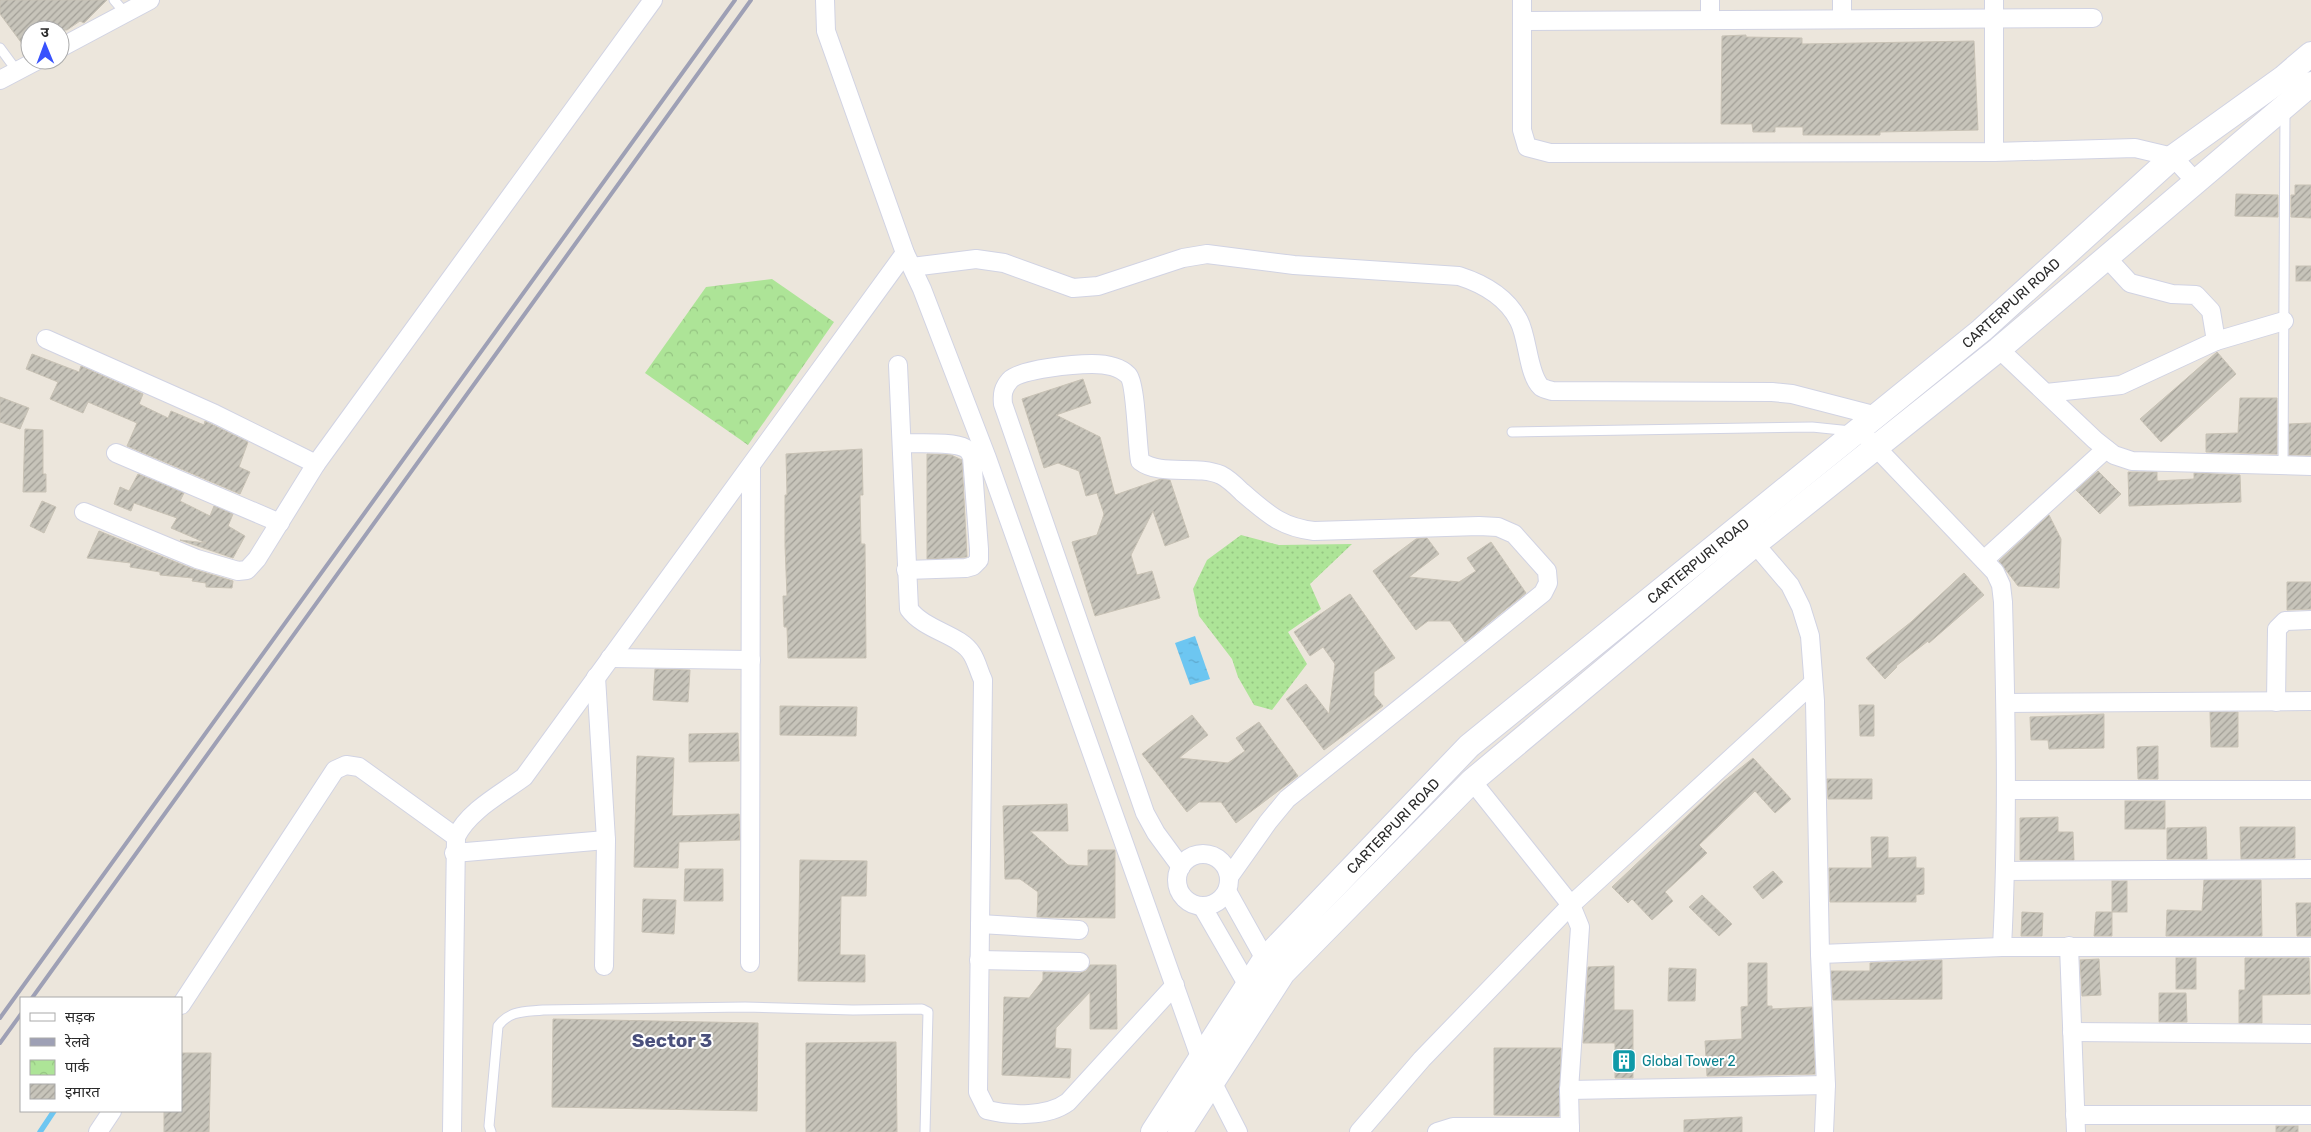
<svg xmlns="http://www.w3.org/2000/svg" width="2311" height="1132" font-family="Rubik,'Noto Sans Devanagari',sans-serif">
<defs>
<pattern id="grass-dots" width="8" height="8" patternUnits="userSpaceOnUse" patternTransform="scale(1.25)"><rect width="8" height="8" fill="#ade497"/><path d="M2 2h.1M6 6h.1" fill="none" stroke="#95c482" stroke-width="1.8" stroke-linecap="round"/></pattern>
<pattern id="park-crowns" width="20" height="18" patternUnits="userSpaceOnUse" patternTransform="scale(1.25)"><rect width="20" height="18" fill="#ade497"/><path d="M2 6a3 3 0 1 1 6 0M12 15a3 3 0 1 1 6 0" fill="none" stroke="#95c482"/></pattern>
<pattern id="water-ripples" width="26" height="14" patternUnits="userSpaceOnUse" patternTransform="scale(1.25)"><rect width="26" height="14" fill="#6dc6f1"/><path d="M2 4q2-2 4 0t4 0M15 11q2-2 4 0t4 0" fill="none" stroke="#5faacf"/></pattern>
<pattern id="building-hatch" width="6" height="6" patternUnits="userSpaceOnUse" patternTransform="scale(1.25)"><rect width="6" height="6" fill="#c7c4ba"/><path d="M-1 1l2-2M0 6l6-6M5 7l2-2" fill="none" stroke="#a29f97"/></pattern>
</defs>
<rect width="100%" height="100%" fill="#ece6dc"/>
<polygon fill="url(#grass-dots)" points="1241,535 1279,545 1352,544 1310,584 1321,609 1288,632 1307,664 1272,710 1254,705 1238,677 1232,659 1199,616 1193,589 1207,560"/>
<polygon fill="url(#park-crowns)" points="772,279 834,322 748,445 645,373 706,287"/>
<polygon fill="url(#water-ripples)" points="1195,636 1210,679 1190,685 1175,643"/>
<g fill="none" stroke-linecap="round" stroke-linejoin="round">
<polyline stroke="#6dc6f1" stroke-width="5.5" points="40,1132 54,1111"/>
</g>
<g fill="url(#building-hatch)" stroke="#c8c2b5">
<polygon points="0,0 107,0 84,23 80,21 67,30 30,30 29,53 0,14"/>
<polygon points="1746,35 1746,37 1802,38 1802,44 1974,41 1978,130 1880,132 1880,135 1803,135 1803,127 1775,127 1775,132 1753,132 1752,124 1721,124 1722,36"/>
<polygon points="2295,185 2311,185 2311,218 2291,217 2291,195 2295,195"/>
<polygon points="2236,194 2278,195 2278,217 2235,216"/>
<rect x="2296" y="266" width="15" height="15"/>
<polygon points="2217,352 2236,374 2161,442 2140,419"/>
<polygon points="32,354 79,372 81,366 143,394 139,404 168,418 171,411 204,425 205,421 248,442 239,467 250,472 240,494 127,446 137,423 88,402 83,413 50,399 58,382 26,369"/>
<polygon points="1083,379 1091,403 1056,415 1100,437 1115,495 1161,479 1170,480 1189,537 1165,546 1153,511 1131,555 1137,575 1152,571 1160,598 1095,616 1072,542 1097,535 1104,514 1097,493 1086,496 1079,471 1058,463 1044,468 1022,399"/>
<polygon points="0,397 29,408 20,429 0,422"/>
<polygon points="2240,398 2277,398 2277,454 2206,452 2206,434 2238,433"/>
<polygon points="2311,423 2311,455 2289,455 2289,424"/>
<polygon points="25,429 43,430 43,474 46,474 46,492 23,492"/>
<polygon points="862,449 863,495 860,495 861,544 865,544 866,658 788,658 787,627 784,627 783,596 787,596 785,545 785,495 787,495 786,454"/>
<polygon points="927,454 951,455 962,460 967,557 927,559"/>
<polygon points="2098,471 2121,494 2100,514 2076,490"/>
<polygon points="2128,472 2157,472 2157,481 2194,479 2194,473 2240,475 2241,502 2129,506"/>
<polygon points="138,474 184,493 180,501 210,516 214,506 233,514 228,526 245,536 233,558 180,540 206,543 171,528 177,518 134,503 131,511 114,504 120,487 129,491"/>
<polygon points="42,501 56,507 44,533 30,526"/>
<polygon points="2049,515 2061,539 2059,588 2018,586 1999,561"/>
<polygon points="99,531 193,569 233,581 232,588 206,587 206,583 192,581 193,578 160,575 160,572 130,567 131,563 87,558"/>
<polygon points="1427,538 1439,554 1409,577 1459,582 1476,571 1467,558 1491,542 1526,593 1465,642 1450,621 1428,621 1416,630 1373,571 1416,539"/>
<polygon points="1964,573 1984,595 1929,643 1928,641 1896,666 1897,667 1885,679 1866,658 1911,622"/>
<polygon points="2287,582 2311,582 2311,609 2287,610"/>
<polygon points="1350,594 1395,658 1374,672 1374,695 1383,706 1324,750 1286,699 1306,684 1329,714 1335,664 1323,647 1310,656 1294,632"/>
<polygon points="655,669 690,670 688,702 653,700"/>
<polygon points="1859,705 1874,705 1874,736 1860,736"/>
<polygon points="780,706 857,707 856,736 780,735"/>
<polygon points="2210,712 2238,712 2238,747 2211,747"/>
<polygon points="2104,714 2104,748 2049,749 2048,740 2031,740 2030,717"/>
<polygon points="1192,715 1208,735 1179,758 1228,763 1245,751 1236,738 1259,722 1298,776 1236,823 1221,802 1199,802 1187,812 1142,754"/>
<polygon points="738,733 739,761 689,762 689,734"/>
<polygon points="2158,746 2158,779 2138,779 2137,747"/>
<polygon points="637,756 674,758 672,816 739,814 740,840 679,842 678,868 634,867"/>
<polygon points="1753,758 1791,799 1775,813 1755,791 1699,845 1707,853 1665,892 1673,901 1652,920 1632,899 1628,903 1612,887 1723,782"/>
<polygon points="1827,779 1872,779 1872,799 1828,799"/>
<rect x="2125" y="801" width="40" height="28"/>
<polygon points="1067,804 1068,831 1030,831 1068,865 1088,866 1088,850 1115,850 1115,918 1037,917 1038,892 1020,879 1005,879 1003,806"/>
<polygon points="2058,817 2058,832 2073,832 2074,860 2020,860 2020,818"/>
<polygon points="2206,827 2207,859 2167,859 2167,828"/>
<polygon points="2240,827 2295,827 2295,858 2241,859"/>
<polygon points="1871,837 1888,837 1888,858 1916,857 1916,868 1924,868 1924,894 1916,895 1916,902 1830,902 1829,868 1872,868"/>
<polygon points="800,860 867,861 866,896 841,896 840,955 865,955 865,982 798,981"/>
<polygon points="685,869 723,869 723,901 684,901"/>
<polygon points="1773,871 1783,882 1763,899 1753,887"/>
<polygon points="2204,880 2261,880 2262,936 2166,936 2167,910 2202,911"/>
<rect x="2112" y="881" width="15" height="31"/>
<polygon points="1702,895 1732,924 1719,936 1689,907"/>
<polygon points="643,899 676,900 674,934 642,932"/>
<polygon points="2296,903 2311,903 2311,936 2297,936"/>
<polygon points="2022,912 2043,913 2042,936 2021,936"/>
<polygon points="2096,912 2112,912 2112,936 2094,936"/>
<rect x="2176" y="958" width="20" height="31"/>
<polygon points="2245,958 2309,958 2310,994 2262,995 2262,1023 2239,1023 2239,990 2245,990"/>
<polygon points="2099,959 2101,995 2082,996 2080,960"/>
<polygon points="1942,960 1942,999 1833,1000 1831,971 1870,971 1870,963"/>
<polygon points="1748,963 1767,963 1767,1006 1772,1006 1772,1009 1812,1007 1815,1074 1707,1076 1705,1041 1742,1039 1741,1007 1748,1006"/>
<polygon points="1090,965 1116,965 1117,1029 1090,1029 1090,992 1056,1028 1055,1048 1071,1049 1070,1078 1002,1075 1004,997 1029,998 1043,980 1043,972 1080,973 1086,971"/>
<polygon points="1614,966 1614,1010 1633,1010 1633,1078 1615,1078 1615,1043 1583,1043 1588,967"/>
<polygon points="1669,968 1696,969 1695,1001 1668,1001"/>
<polygon points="2159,993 2186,993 2187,1022 2159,1022"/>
<polygon points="553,1019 758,1023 757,1111 552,1107"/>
<polygon points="896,1042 897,1132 806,1132 806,1043"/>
<polygon points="1494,1048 1561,1048 1559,1116 1494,1115"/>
<polygon points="181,1053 211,1053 209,1132 164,1132 164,1111 181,1111"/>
<polygon points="1742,1117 1742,1132 1684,1132 1684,1120"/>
<rect x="2276" y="1126" width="22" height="6"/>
</g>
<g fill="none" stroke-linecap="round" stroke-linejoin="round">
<defs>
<g id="service">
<polyline points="114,0 126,14"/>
<polyline points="0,48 17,71"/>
<polyline points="1512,432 1812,427 1851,431"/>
<polyline points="2283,466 2285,111"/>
<path d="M491 1132 489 1126 498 1026C510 1010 525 1012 543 1010L745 1007 853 1010 922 1009 928 1012 925 1132"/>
</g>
<g id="minor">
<polyline points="825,0 826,31 905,253 922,289 987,458 1201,1060 1238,1132"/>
<polyline points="1522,0 1522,130 1527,147 1550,153 1994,152 2135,148 2173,157 2195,181"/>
<polyline points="1710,0 1710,20"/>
<polyline points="1842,0 1842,19"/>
<polyline points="1994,0 1994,152"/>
<polyline points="1522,21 2093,18"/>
<polyline points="60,48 150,0"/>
<polyline points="0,80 38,60"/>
<polyline points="2106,257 2130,283 2172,294 2196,295 2211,311 2216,341 2284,321"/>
<path d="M912 267 976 259 1004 263 1073 288 1098 286 1183 258 1207 254 1294 265 1459 276C1484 284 1507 297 1519 321 1528 338 1528 375 1541 387 1544 389 1549 390 1552 391L1772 392 1792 394 1877 416"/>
<polyline points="46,339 215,414 316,464 653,0"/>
<polyline points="1999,349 2095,440 2114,455 2132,461 2311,466"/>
<path d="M898 365 909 609C925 631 960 634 972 654 977 662 979 672 983 680L978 1092 987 1110C1011 1116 1048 1117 1068 1102L1175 985"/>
<polyline points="2046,393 2121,385 2216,341"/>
<path d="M1869 440 1995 572 2001 585 2003 602C2006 717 2008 832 2002 947"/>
<path d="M902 443C917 444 953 441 965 448 969 450 970 453 972 457L979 549V560L973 566 966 568 906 570"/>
<polyline points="116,453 280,523"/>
<polyline points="84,512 197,559 238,571 247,570 257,559 316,464"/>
<polyline points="1755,544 1790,585 1801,607 1810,636 1815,701 1820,954 1826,1085 1824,1132"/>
<polyline points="1984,560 2106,449"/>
<polyline points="610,658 751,660"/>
<polyline points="596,677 606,840 604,966"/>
<polyline points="2276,702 2277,629 2285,621 2311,620"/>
<polyline points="2006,703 2311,701"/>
<polyline points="1472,781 1571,905 1580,927 1569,1090 1570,1132"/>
<polyline points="2007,790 2311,790"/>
<polyline points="454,853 606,840"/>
<circle cx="1203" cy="880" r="26"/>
<path d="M1181 867 1156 833 1145 813 1003 404C1002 394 1003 388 1010 380 1021 369 1075 364 1092 364 1104 364 1119 366 1128 375 1136 383 1137 445 1140 461 1161 477 1196 464 1221 475 1229 479 1236 486 1242 492 1267 513 1280 527 1314 531L1479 526 1498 527 1514 534 1547 571 1548 583 1543 593 1287 799 1268 822 1229 877"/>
<polyline points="2006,871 2311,869"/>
<polyline points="1227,891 1265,959 1274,966"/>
<polyline points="1202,906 1247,984 1258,990"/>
<polyline points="980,924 1079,930"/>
<polyline points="2069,946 2076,1132"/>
<polyline points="1820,954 2002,947 2311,947"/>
<polyline points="979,960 1080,962"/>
<polyline points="750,963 751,467"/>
<path d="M181 1005 335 770 346 765 359 767 456 837C468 811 501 794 524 777L905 253"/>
<polyline points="2072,1032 2311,1034"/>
<polyline points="1569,1090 1826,1085"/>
<polyline points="2075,1115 2311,1115"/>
<polyline points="98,1132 112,1111"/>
<polyline points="452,1132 456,837"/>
<polyline points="1359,1132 1422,1059 1571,905 1813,683"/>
<polyline points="1437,1132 1453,1127 1570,1127"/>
</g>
<g id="secondary">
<polyline points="1153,1132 1265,959 1469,746 1982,330 2173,157 2283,78 2311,54"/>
<polyline points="1180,1132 1283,973 1472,781 1755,544 1999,349 2311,84"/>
</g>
</defs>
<use href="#service" stroke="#d1d3e3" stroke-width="11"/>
<use href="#minor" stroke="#d1d3e3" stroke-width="20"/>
<use href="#secondary" stroke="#d1d3e3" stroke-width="26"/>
<use href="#service" stroke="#fff" stroke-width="9"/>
<use href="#minor" stroke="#fff" stroke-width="18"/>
<use href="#secondary" stroke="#fff" stroke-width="24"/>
<g stroke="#9ea0b5" stroke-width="4">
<polyline points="32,998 751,0"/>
<polyline points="0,1018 735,0"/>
<polyline points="0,1043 21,1014"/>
</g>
</g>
<defs>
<symbol id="building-square" viewBox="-11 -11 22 22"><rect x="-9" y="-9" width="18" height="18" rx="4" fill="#0f9aa8" stroke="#fff"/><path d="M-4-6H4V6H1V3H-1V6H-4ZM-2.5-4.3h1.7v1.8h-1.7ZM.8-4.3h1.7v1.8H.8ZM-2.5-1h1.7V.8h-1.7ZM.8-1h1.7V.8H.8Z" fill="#fff"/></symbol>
</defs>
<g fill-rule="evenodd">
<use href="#building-square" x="1610" y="1047" width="28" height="28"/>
</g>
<g text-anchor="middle" stroke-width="4" stroke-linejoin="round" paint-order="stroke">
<g font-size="14" fill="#2a2a2a" stroke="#fff">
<text transform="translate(2011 303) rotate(-42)" y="5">CARTERPURI ROAD</text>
<text transform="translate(1698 561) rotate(-39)" y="5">CARTERPURI ROAD</text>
<text transform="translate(1393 826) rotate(-46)" y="5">CARTERPURI ROAD</text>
</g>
<g font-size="14" fill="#0d838f" stroke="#fff" text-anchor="start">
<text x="1642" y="1066">Global Tower 2</text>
</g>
<g font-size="19" font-weight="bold" fill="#4a507c" stroke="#fff">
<text x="672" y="1047">Sector 3</text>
</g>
</g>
<rect x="20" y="997" width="162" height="115" fill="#ffffff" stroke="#aaaaaa"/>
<rect x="30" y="1013" width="25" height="8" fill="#ffffff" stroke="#aaaaaa"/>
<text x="65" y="1022" font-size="15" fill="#2a2a2a">सड़क</text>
<rect x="30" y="1038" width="25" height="8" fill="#9ea0b5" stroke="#aaaaaa"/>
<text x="65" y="1047" font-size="15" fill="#2a2a2a">रेलवे</text>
<rect x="30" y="1060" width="25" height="15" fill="url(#park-crowns)" stroke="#aaaaaa"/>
<text x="65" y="1072" font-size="15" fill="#2a2a2a">पार्क</text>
<rect x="30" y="1084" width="25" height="15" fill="url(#building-hatch)" stroke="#aaaaaa"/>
<text x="65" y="1097" font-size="15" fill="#2a2a2a">इमारत</text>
<g transform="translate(45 45) rotate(359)"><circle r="24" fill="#ffffff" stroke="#aaaaaa"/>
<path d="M0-4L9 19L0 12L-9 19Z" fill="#3852fd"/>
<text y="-8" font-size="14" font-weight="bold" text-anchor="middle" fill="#2a2a2a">उ</text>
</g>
</svg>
